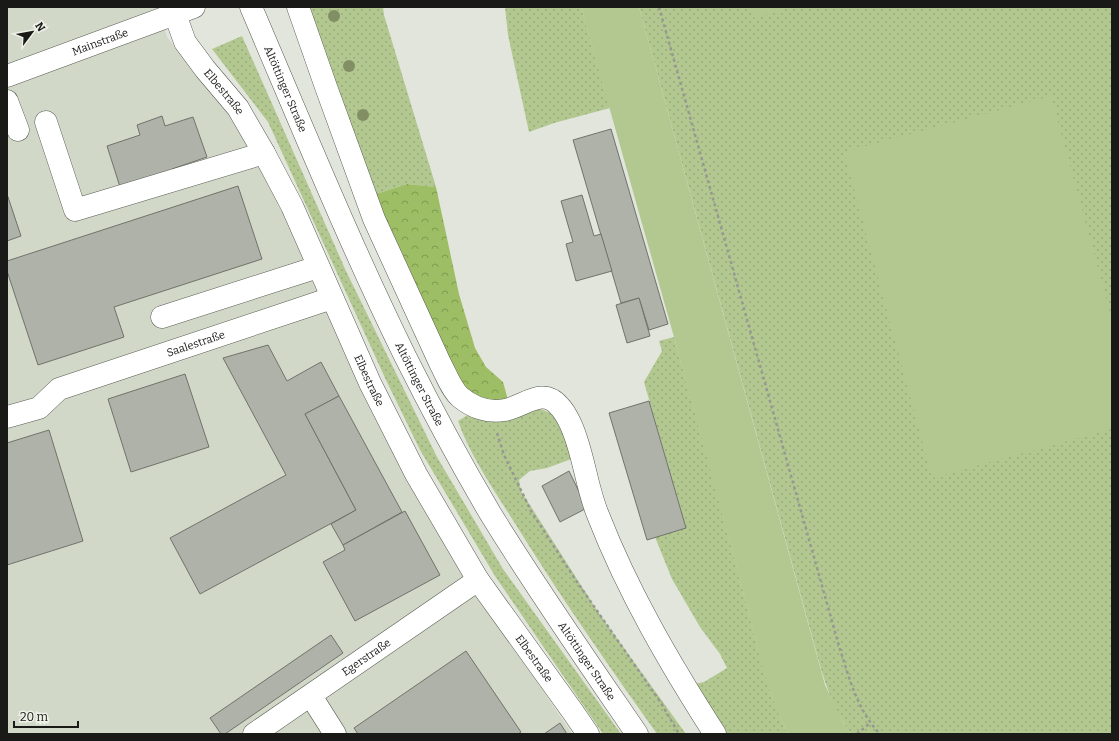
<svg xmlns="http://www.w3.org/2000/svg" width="1119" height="741" font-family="Bitter,serif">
<defs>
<pattern id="green-dots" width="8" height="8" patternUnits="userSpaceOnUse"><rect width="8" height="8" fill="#b2c890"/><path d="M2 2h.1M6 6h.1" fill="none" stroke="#98ab7b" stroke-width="1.8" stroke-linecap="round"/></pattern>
<pattern id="forest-crowns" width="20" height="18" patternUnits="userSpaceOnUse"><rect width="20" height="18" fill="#9dbe64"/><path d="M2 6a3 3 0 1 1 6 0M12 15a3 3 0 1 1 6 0" fill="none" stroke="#7f9a51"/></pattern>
</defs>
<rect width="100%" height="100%" fill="#e1e5db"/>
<polygon fill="#d1d8c8" points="7,7 159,7 167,37 229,115 249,146 278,203 363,395 407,480 459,565 572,734 7,734"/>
<g fill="url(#green-dots)">
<polygon points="310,7 383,7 384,15 436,187 407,184 373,195 313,21"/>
<polygon points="505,7 581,7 610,108 554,123 529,132 508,35"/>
<path d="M639 7H1112V734H851C832 708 823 678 815 647Z"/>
<polygon points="242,36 346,271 437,457 503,569 621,734 603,734 495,576 420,450 386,380 268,122 212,49"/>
<path d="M674 337C697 419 719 501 741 583 755 635 764 685 788 734H722L690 685 704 682 727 668 720 654 700 627 672 579 655 537 686 528 644 382 662 351 659 341Z"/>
<path d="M536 407 550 413 558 420 574 458 547 468 530 471 519 480 521 491 598 612 686 734H657C608 665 560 596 516 525 496 493 470 456 458 421L471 413Z"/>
</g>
<polygon fill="url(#forest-crowns)" points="407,184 436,187 459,294 475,348 486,367 503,382 508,400 498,404 471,395 453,377 373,195"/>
<g fill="#b2c890">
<polygon points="581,7 639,7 825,685 843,722 851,734 788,734 778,713 763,671 743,591 674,337"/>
<polygon points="750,7 792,7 754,18"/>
<polygon points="1051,96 1112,319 1112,429 932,478 844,152"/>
</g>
<g fill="#aeb2a8" stroke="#70736b">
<polygon points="162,116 165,126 193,117 207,157 172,169 173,172 121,190 107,146 140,135 137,125"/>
<polygon points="611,129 668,324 649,330 639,298 621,303 573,140"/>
<polygon points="238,186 262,259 114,307 124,337 38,365 7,271 7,261"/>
<polygon points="7,194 21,236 7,241"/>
<polygon points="582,195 594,236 601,234 612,271 576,281 566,244 573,242 561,201"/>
<polygon points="639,298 650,336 627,343 616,305"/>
<polygon points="268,345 287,381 321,362 339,396 305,414 356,510 200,594 170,538 286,475 223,358"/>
<polygon points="185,374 209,447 131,472 108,399"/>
<polygon points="339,396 402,512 343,545 331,524 356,510 305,414"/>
<polygon points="649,401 686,528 647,540 609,413"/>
<polygon points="49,430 83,541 7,565 7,443"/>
<polygon points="569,471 587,508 560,522 542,486"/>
<polygon points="405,511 440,575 355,621 323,562 345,550 343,545"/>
<polygon points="331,635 343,653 225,734 221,734 210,718"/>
<polygon points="466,651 521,732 518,734 358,734 354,728"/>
<polygon points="560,723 567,734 544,734"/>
</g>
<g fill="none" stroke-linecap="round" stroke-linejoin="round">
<defs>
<g id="minor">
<path d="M298 7 326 87 374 219 440 363C446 374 451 389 460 397 473 408 489 413 505 410 525 406 543 386 560 407 565 412 568 419 571 425 584 454 586 486 598 515 628 592 670 664 715 734"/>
<path id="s1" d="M175 14 185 42 205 69 238 108 264 153 292 206 370 383 416 474 478 580 573 712 588 734"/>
<path id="s2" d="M7 76 194 7"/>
<polyline points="7,101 18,130"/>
<polyline points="46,122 75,210 264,153"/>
<polyline points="162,317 318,267"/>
<path id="s3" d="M7 417 39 408 59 389 332 298"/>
<polyline points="311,696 335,734"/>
<path id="s4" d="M254 734 478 580"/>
</g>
<g id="major">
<path id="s5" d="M251 7C301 124 349 242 405 356 431 408 460 462 490 513 536 588 587 661 637 734"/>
</g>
</defs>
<use href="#minor" stroke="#585c53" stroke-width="23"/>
<use href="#major" stroke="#585c53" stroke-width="23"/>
<g stroke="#969991" stroke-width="2.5" stroke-dasharray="3 3" stroke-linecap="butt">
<path d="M659 7 839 646C849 677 857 710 880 734"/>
<polyline points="497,433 504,455 531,511 575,579 661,703 679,734"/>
<polyline points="857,734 870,723"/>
</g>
<use href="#minor" stroke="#fff" stroke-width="22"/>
<use href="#major" stroke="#fff" stroke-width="22"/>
</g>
<g fill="#828f64">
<circle cx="334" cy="16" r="6"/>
<circle cx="349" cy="66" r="6"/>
<circle cx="363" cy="115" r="6"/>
</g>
<g text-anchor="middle" stroke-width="3" stroke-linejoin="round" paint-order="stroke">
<g font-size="11" fill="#191a17" stroke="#eef2e8">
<text dy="4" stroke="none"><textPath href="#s2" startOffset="99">Mainstraße</textPath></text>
<text dy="4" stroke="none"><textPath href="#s5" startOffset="89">Altöttinger Straße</textPath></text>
<text dy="4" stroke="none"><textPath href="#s1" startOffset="93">Elbestraße</textPath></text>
<text dy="4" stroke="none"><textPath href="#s3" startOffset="205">Saalestraße</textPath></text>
<text dy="4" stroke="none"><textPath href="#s1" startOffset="417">Elbestraße</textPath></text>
<text dy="4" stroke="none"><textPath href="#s5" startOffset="413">Altöttinger Straße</textPath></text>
<text dy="4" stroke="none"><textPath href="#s4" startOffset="136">Egerstraße</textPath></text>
<text dy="4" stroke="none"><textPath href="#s1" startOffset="741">Elbestraße</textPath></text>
<text dy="4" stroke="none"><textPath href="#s5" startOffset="737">Altöttinger Straße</textPath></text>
</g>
</g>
<rect width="1119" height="741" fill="none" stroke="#191a17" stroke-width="16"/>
<g transform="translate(32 32) rotate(58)" stroke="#eef2e8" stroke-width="3" paint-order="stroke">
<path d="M0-3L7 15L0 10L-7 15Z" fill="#191a17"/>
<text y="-6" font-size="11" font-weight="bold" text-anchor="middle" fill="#191a17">N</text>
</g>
<path d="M14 721v6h64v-6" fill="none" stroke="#191a17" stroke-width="2"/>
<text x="20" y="721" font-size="12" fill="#191a17" stroke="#eef2e8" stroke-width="3" paint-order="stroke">20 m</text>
</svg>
